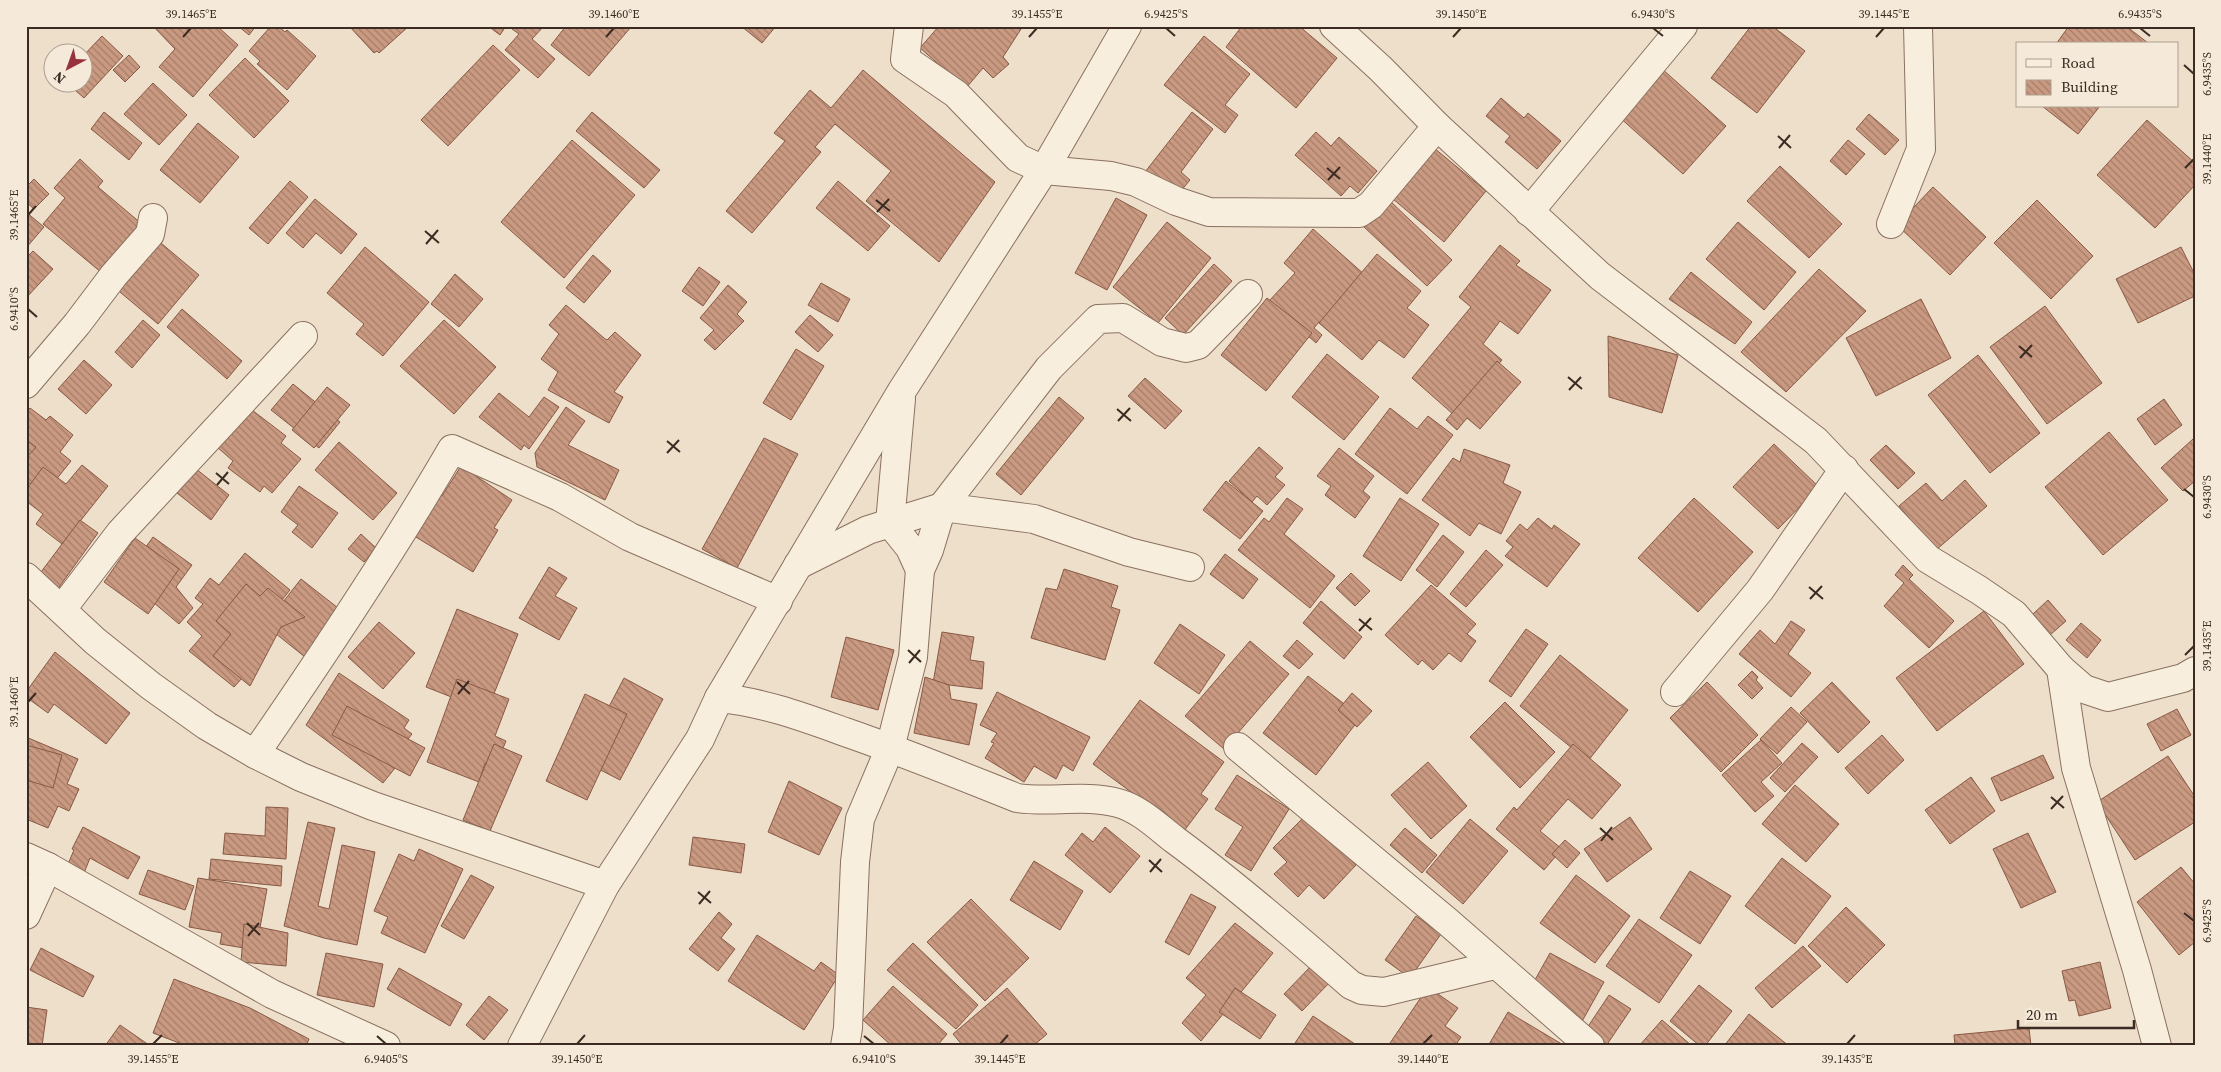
<svg xmlns="http://www.w3.org/2000/svg" width="2221" height="1072" font-family="'Source Serif 4',serif">
<defs>
<pattern id="building-back-hatch" width="6" height="6" patternUnits="userSpaceOnUse" patternTransform="scale(1.25)"><rect width="6" height="6" fill="#ca9981"/><path d="M-1 5l2 2M0 0l6 6M5-1l2 2" fill="none" stroke="#a57d69"/></pattern>
</defs>
<rect width="100%" height="100%" fill="#eedfca"/>
<g fill="url(#building-back-hatch)" stroke="#885945">
<polygon points="153,26 217,26 238,45 193,97 159,67 175,49"/>
<polygon points="238,26 256,26 249,35"/>
<polygon points="271,26 278,26 285,32 287,30 316,56 287,90 257,64 260,61 249,51"/>
<polygon points="349,26 374,26 376,28 379,26 409,26 379,53 377,51 374,53"/>
<polygon points="488,26 506,26 500,35"/>
<polygon points="515,26 544,26 532,39 555,59 538,78 505,50 519,34 512,29"/>
<polygon points="566,26 630,26 631,27 589,76 551,45"/>
<polygon points="741,26 776,26 762,43"/>
<polygon points="939,26 1023,26 1003,57 1009,64 993,78 983,68 966,88 920,48"/>
<polygon points="1242,26 1299,26 1337,58 1296,108 1226,47"/>
<polygon points="1751,26 1772,26 1805,51 1757,113 1711,78"/>
<polygon points="2069,26 2126,26 2148,43 2056,44"/>
<polygon points="102,36 123,56 84,98 66,82 82,82 82,57"/>
<polygon points="1204,36 1250,74 1225,105 1238,115 1225,133 1164,85"/>
<polygon points="493,45 520,70 448,146 421,120"/>
<polygon points="129,55 140,67 125,82 113,70"/>
<polygon points="245,58 289,101 254,138 209,95"/>
<polygon points="1661,68 1726,126 1683,174 1618,116"/>
<polygon points="863,70 995,182 939,262 866,201 891,171 835,124 815,147 821,152 752,233 726,211 785,141 774,133 810,90 831,108"/>
<polygon points="153,83 187,115 159,145 124,114"/>
<polygon points="1501,98 1524,118 1528,113 1561,141 1537,169 1505,142 1510,136 1486,116"/>
<polygon points="2042,106 2100,106 2078,134"/>
<polygon points="104,112 142,143 129,160 91,129"/>
<polygon points="592,112 660,170 644,188 576,131"/>
<polygon points="1192,112 1213,129 1181,172 1190,180 1175,198 1145,172"/>
<polygon points="1869,114 1899,140 1885,155 1856,129"/>
<polygon points="2147,120 2195,163 2195,185 2155,228 2097,175"/>
<polygon points="198,123 239,157 200,203 160,170"/>
<polygon points="1316,132 1331,146 1339,137 1377,171 1358,193 1350,186 1341,196 1295,155"/>
<polygon points="572,140 635,195 564,278 501,222"/>
<polygon points="1848,140 1865,154 1846,175 1830,161"/>
<polygon points="1428,143 1486,191 1444,242 1386,193"/>
<polygon points="80,159 103,181 98,187 143,225 102,273 43,224 65,198 54,188"/>
<polygon points="1780,166 1842,224 1809,258 1747,201"/>
<polygon points="34,179 49,194 34,209 26,202 26,187"/>
<polygon points="290,181 308,197 268,244 249,228"/>
<polygon points="838,181 890,226 868,251 816,208"/>
<polygon points="1933,187 1986,237 1950,275 1897,225"/>
<polygon points="1116,198 1147,215 1107,290 1075,273"/>
<polygon points="315,199 357,234 341,254 316,233 303,248 286,233"/>
<polygon points="1389,200 1452,260 1427,286 1364,227"/>
<polygon points="2037,200 2093,256 2051,299 1994,243"/>
<polygon points="26,212 44,227 26,248"/>
<polygon points="1167,222 1211,258 1158,323 1113,287"/>
<polygon points="1738,222 1796,272 1764,310 1706,259"/>
<polygon points="1313,229 1365,275 1358,283 1368,293 1343,321 1338,316 1327,329 1319,322 1314,328 1322,335 1316,343 1269,301 1295,273 1284,263"/>
<polygon points="155,238 199,275 158,324 114,287"/>
<polygon points="1500,245 1520,261 1516,265 1551,290 1518,334 1500,321 1483,344 1502,360 1454,415 1412,378 1471,307 1459,297"/>
<polygon points="365,247 429,302 383,356 356,334 364,324 327,293"/>
<polygon points="2181,247 2195,275 2195,296 2138,323 2116,279"/>
<polygon points="33,251 53,269 26,298 26,258"/>
<polygon points="1377,254 1421,291 1407,308 1429,325 1404,358 1379,340 1362,360 1319,323"/>
<polygon points="593,255 611,271 584,303 566,288"/>
<polygon points="1214,264 1232,281 1183,335 1165,318"/>
<polygon points="699,267 720,282 703,306 682,291"/>
<polygon points="1819,269 1866,311 1786,392 1741,352"/>
<polygon points="1691,272 1752,322 1735,344 1669,299"/>
<polygon points="455,274 483,299 459,327 431,304"/>
<polygon points="821,283 850,299 838,322 808,305"/>
<polygon points="728,285 747,302 737,314 744,321 715,350 704,340 714,330 700,318"/>
<polygon points="1267,298 1312,333 1266,391 1221,355"/>
<polygon points="1921,299 1951,358 1876,396 1846,338"/>
<polygon points="566,305 604,338 607,340 615,332 641,355 614,392 623,397 609,423 548,390 558,372 541,359 559,334 549,325"/>
<polygon points="2045,306 2102,383 2047,424 1990,347"/>
<polygon points="182,309 242,361 227,379 167,327"/>
<polygon points="810,315 833,335 818,352 795,332"/>
<polygon points="143,320 160,335 132,368 115,352"/>
<polygon points="444,320 496,367 454,414 400,366"/>
<polygon points="1608,336 1678,355 1662,413 1609,397"/>
<polygon points="796,349 824,366 791,420 763,403"/>
<polygon points="1327,354 1379,397 1344,440 1292,397"/>
<polygon points="1978,355 2040,433 1990,473 1928,395"/>
<polygon points="84,360 112,385 86,414 58,389"/>
<polygon points="1497,361 1521,382 1480,429 1467,418 1457,430 1446,420"/>
<polygon points="1145,378 1182,411 1165,429 1128,396"/>
<polygon points="293,384 340,422 319,448 271,410"/>
<polygon points="327,387 350,405 314,448 292,430"/>
<polygon points="499,393 529,417 544,397 559,407 529,449 524,445 521,450 479,417"/>
<polygon points="1059,397 1084,418 1021,495 996,474"/>
<polygon points="2164,399 2182,425 2155,445 2137,419"/>
<polygon points="248,407 286,436 281,443 301,459 272,493 264,486 260,492 228,468 233,461 217,447"/>
<polygon points="566,407 585,421 568,445 619,470 605,500 537,467 535,453"/>
<polygon points="30,408 46,420 50,416 73,435 60,452 71,461 55,481 44,471 32,485 26,481 26,413"/>
<polygon points="1390,408 1417,429 1428,416 1453,435 1407,494 1355,454"/>
<polygon points="2109,432 2168,500 2103,555 2045,487"/>
<polygon points="764,438 798,454 737,568 702,549"/>
<polygon points="2193,439 2195,441 2195,481 2183,491 2161,468"/>
<polygon points="26,440 36,447 26,458"/>
<polygon points="339,442 397,493 373,520 315,470"/>
<polygon points="1774,444 1819,487 1778,529 1733,487"/>
<polygon points="1886,445 1915,473 1898,489 1870,460"/>
<polygon points="1259,447 1283,468 1275,477 1285,485 1267,505 1257,496 1252,502 1229,481"/>
<polygon points="1339,448 1374,476 1363,491 1370,497 1355,518 1325,495 1331,486 1317,476"/>
<polygon points="1464,449 1510,465 1503,483 1521,492 1501,534 1479,523 1470,536 1422,500 1453,458 1460,462"/>
<polygon points="82,465 108,486 62,544 36,524 43,514 26,501 26,490 43,467 66,484"/>
<polygon points="191,465 229,495 211,520 172,489"/>
<polygon points="461,466 512,500 494,528 498,530 473,572 411,534 436,492 442,496"/>
<polygon points="1965,480 1987,506 1936,550 1899,506 1926,483 1942,501"/>
<polygon points="1226,481 1263,511 1240,539 1203,510"/>
<polygon points="299,486 338,513 312,548 292,532 298,525 281,512"/>
<polygon points="1287,498 1303,509 1284,534 1335,576 1310,608 1238,550 1264,518 1269,522"/>
<polygon points="1400,498 1439,524 1401,581 1363,556"/>
<polygon points="1694,498 1753,552 1698,612 1638,558"/>
<polygon points="1538,518 1552,529 1554,525 1580,544 1547,587 1505,556 1513,547 1506,541 1520,524 1527,530"/>
<polygon points="80,520 98,533 57,590 38,576"/>
<polygon points="361,534 376,548 364,562 348,549"/>
<polygon points="1443,535 1464,552 1437,587 1416,570"/>
<polygon points="153,537 192,565 176,587 193,608 179,624 134,586 147,571 135,562"/>
<polygon points="135,538 179,569 148,614 104,582"/>
<polygon points="1486,550 1503,565 1466,607 1450,594"/>
<polygon points="245,553 290,590 249,641 241,634 229,648 252,667 234,687 189,651 202,636 187,622 203,604 195,598 210,578 219,585"/>
<polygon points="1225,554 1258,579 1243,599 1210,574"/>
<polygon points="1903,565 1913,575 1909,579 1954,621 1929,648 1884,606 1904,583 1895,575"/>
<polygon points="549,567 567,578 555,596 577,608 559,640 519,618"/>
<polygon points="1064,569 1118,586 1111,607 1120,610 1105,660 1031,638 1046,588 1057,590"/>
<polygon points="1351,573 1370,591 1355,606 1336,588"/>
<polygon points="301,579 347,615 310,661 265,625"/>
<polygon points="246,584 260,596 268,588 305,617 281,627 250,686 213,656 231,634 216,621"/>
<polygon points="1431,585 1476,624 1467,634 1476,641 1461,662 1449,653 1433,670 1422,660 1418,665 1385,635"/>
<polygon points="2048,600 2066,621 2050,635 2033,614"/>
<polygon points="1321,601 1362,637 1344,659 1303,623"/>
<polygon points="457,609 518,634 487,711 426,687"/>
<polygon points="1984,611 2024,664 1937,731 1896,678"/>
<polygon points="1791,621 1805,630 1788,654 1811,673 1791,697 1739,654 1760,630 1775,644"/>
<polygon points="379,622 415,653 383,689 348,657"/>
<polygon points="2081,623 2101,640 2087,658 2066,640"/>
<polygon points="1180,624 1225,655 1199,694 1154,663"/>
<polygon points="1526,629 1548,644 1511,697 1489,681"/>
<polygon points="942,632 974,637 970,660 984,662 982,689 933,683"/>
<polygon points="846,637 894,650 878,710 831,697"/>
<polygon points="1297,640 1313,654 1299,669 1283,656"/>
<polygon points="1250,641 1289,674 1224,749 1185,716"/>
<polygon points="55,652 130,713 106,744 54,704 48,713 26,697 26,692"/>
<polygon points="1560,655 1628,710 1588,761 1520,706"/>
<polygon points="1752,671 1758,677 1756,680 1763,688 1752,699 1738,685"/>
<polygon points="339,673 409,720 404,728 412,734 397,753 403,758 383,783 306,725"/>
<polygon points="1308,676 1361,717 1316,775 1263,733"/>
<polygon points="925,677 949,685 951,699 977,704 969,745 914,733"/>
<polygon points="624,678 663,699 620,780 581,760"/>
<polygon points="457,679 509,699 495,736 506,741 495,767 485,763 479,782 427,762"/>
<polygon points="1707,682 1758,735 1721,772 1670,718"/>
<polygon points="1832,682 1870,722 1838,753 1800,713"/>
<polygon points="997,692 1090,737 1073,771 1063,765 1056,779 1034,766 1024,782 985,758 994,743 991,742 997,733 980,725"/>
<polygon points="1352,693 1372,711 1357,727 1338,710"/>
<polygon points="585,694 627,714 587,800 546,781"/>
<polygon points="1140,700 1224,762 1201,794 1208,799 1184,831 1093,764"/>
<polygon points="1505,702 1555,752 1520,788 1470,737"/>
<polygon points="347,706 425,748 410,776 332,735"/>
<polygon points="1791,707 1807,722 1777,754 1760,739"/>
<polygon points="2177,709 2191,735 2161,751 2147,724"/>
<polygon points="1882,735 1904,760 1868,794 1845,768"/>
<polygon points="26,737 78,759 67,784 79,789 69,811 58,806 48,828 26,819"/>
<polygon points="1761,740 1782,763 1761,782 1774,796 1755,812 1722,775"/>
<polygon points="1802,743 1818,757 1785,792 1770,778"/>
<polygon points="494,744 522,756 490,831 463,820"/>
<polygon points="1573,744 1621,785 1592,819 1568,799 1540,831 1562,849 1544,870 1496,829 1514,807 1517,810"/>
<polygon points="26,745 62,755 53,788 26,780"/>
<polygon points="2043,755 2054,778 2001,801 1991,778"/>
<polygon points="2168,756 2195,797 2195,822 2135,860 2097,802"/>
<polygon points="1428,762 1467,806 1431,839 1391,795"/>
<polygon points="1237,775 1289,809 1251,871 1225,855 1243,827 1215,809"/>
<polygon points="1971,777 1995,811 1950,844 1925,810"/>
<polygon points="789,781 842,808 819,855 768,832"/>
<polygon points="1795,785 1839,824 1806,862 1762,824"/>
<polygon points="266,807 288,808 286,859 223,854 225,833 265,836"/>
<polygon points="1305,816 1356,865 1324,899 1309,885 1298,897 1274,874 1287,862 1273,848"/>
<polygon points="1630,817 1652,849 1607,882 1584,849"/>
<polygon points="1470,819 1508,851 1463,904 1426,872"/>
<polygon points="308,822 335,828 318,906 329,909 342,845 375,852 357,945 324,938 284,926"/>
<polygon points="83,827 140,857 128,879 90,858 82,878 65,871 74,850 72,849"/>
<polygon points="1105,827 1140,856 1110,893 1065,855 1082,833 1093,842"/>
<polygon points="1405,828 1437,855 1422,873 1390,845"/>
<polygon points="2028,833 2056,892 2021,908 1993,849"/>
<polygon points="693,837 745,844 741,873 689,865"/>
<polygon points="1565,840 1580,853 1567,868 1552,854"/>
<polygon points="419,849 463,869 425,953 381,933 388,917 374,911 399,854 414,861"/>
<polygon points="1782,858 1831,896 1795,944 1745,906"/>
<polygon points="211,859 282,866 281,886 209,879"/>
<polygon points="1034,861 1083,891 1060,930 1010,900"/>
<polygon points="2181,867 2195,884 2195,942 2179,955 2137,902"/>
<polygon points="148,870 194,886 185,910 139,894"/>
<polygon points="1690,871 1731,896 1700,944 1660,918"/>
<polygon points="471,875 494,887 464,939 441,926"/>
<polygon points="1576,875 1630,916 1595,963 1540,923"/>
<polygon points="198,878 267,889 256,950 220,944 222,933 189,927"/>
<polygon points="1191,894 1216,907 1189,955 1165,942"/>
<polygon points="971,899 1029,958 985,1001 927,942"/>
<polygon points="1846,907 1885,945 1847,983 1808,946"/>
<polygon points="719,912 732,924 721,938 735,949 718,971 689,949"/>
<polygon points="1416,916 1441,934 1410,978 1385,960"/>
<polygon points="1639,919 1692,955 1659,1003 1606,966"/>
<polygon points="1235,923 1273,953 1201,1041 1182,1023 1206,995 1186,978"/>
<polygon points="244,924 288,933 286,966 241,962"/>
<polygon points="757,935 814,971 821,962 839,975 804,1030 728,981"/>
<polygon points="913,943 978,1005 956,1029 887,970"/>
<polygon points="1803,946 1821,966 1772,1008 1755,988"/>
<polygon points="41,948 94,976 83,997 30,970"/>
<polygon points="326,953 383,964 374,1007 317,995"/>
<polygon points="1550,953 1604,982 1580,1025 1526,996"/>
<polygon points="2100,962 2111,1008 2079,1016 2075,1000 2069,1001 2062,971"/>
<polygon points="1314,963 1332,980 1302,1011 1284,994"/>
<polygon points="399,968 462,1004 450,1026 387,989"/>
<polygon points="174,979 250,1008 309,1039 306,1046 187,1046 153,1033"/>
<polygon points="1699,985 1732,1011 1705,1046 1700,1046 1670,1021"/>
<polygon points="893,986 947,1034 937,1046 892,1046 863,1020"/>
<polygon points="1428,987 1458,1008 1445,1026 1461,1037 1455,1046 1388,1046"/>
<polygon points="1007,988 1047,1034 1033,1046 963,1046 953,1034"/>
<polygon points="1235,988 1276,1015 1260,1039 1219,1012"/>
<polygon points="1609,995 1631,1009 1606,1046 1593,1046 1581,1037"/>
<polygon points="489,996 508,1010 484,1040 466,1025"/>
<polygon points="26,1007 47,1010 42,1046 26,1045"/>
<polygon points="1508,1012 1565,1046 1488,1046"/>
<polygon points="1749,1014 1789,1046 1724,1046"/>
<polygon points="1313,1016 1358,1046 1293,1046"/>
<polygon points="1662,1020 1692,1046 1639,1046"/>
<polygon points="120,1025 149,1045 149,1046 105,1046"/>
<polygon points="2029,1028 2031,1046 1955,1046 1954,1035"/>
</g>
<g fill="none" stroke-linecap="round" stroke-linejoin="round">
<defs>
<g id="minor">
<polyline points="909,26 905,59 956,94 1018,158 1044,170 1111,176 1136,182 1176,201 1209,212 1359,213 1371,205 1437,126"/>
<polyline points="1334,26 1381,69 1437,126 1600,276 1816,441 1928,559 1979,590 2014,614 2061,669 2084,689 2108,697 2183,678 2195,671"/>
<polyline points="1529,212 1683,26"/>
<polyline points="1891,224 1921,149 1918,26"/>
<polyline points="26,384 77,324 114,275 150,234 153,218"/>
<polyline points="901,399 890,523 910,548 920,570"/>
<polyline points="798,565 868,530 942,507 1034,519 1129,552 1190,567"/>
<polyline points="26,577 95,641 151,686 207,726 255,754 301,777 373,806 605,885"/>
<polyline points="62,609 120,533 303,336"/>
<polyline points="2061,669 2076,768 2137,970 2157,1046"/>
<polyline points="1675,692 1760,590 1844,469"/>
<path d="M719 698C763 702 803 717 845 732 903 752 959 775 1017 798 1050 803 1085 794 1118 803 1140 809 1158 827 1175 840 1236 885 1294 935 1351 985L1362 990 1384 992 1495 965"/>
<polyline points="1238,747 1448,922 1590,1046"/>
<path d="M255 754C324 654 391 554 452 449L560 497 630 537 778 601"/>
<polyline points="26,857 48,867 272,994 386,1046"/>
<polyline points="26,915 48,867"/>
<polyline points="522,1046 605,885 700,739 719,698 903,389 1044,170 1127,26"/>
<polyline points="845,1046 848,1028 855,862 860,819 890,748 913,657 920,570 929,550 942,507 1049,368 1098,319 1123,318 1162,342 1186,348 1198,345 1248,294"/>
</g>
</defs>
<use href="#minor" stroke="#8a715f" stroke-width="30"/>
<use href="#minor" stroke="#f8eedd" stroke-width="28"/>
</g>
<path fill="none" stroke="#3b2b22" stroke-width="2" d="M1166 28 1175 36M1653 28 1663 36M2140 28 2150 36M183 37 191 28M606 37 614 28M1029 37 1037 28M1453 37 1461 28M1876 37 1884 28M2184 65 2194 74M1778 136 1791 148M1779 148 1790 135M1327 168 1340 179M2185 168 2194 159M1328 180 1340 167M876 200 890 211M877 212 889 199M28 215 36 206M425 231 439 243M426 244 438 230M28 309 37 317M2019 346 2032 357M2020 358 2032 345M1568 377 1582 389M1569 390 1581 377M1117 409 1131 421M1118 421 1130 408M667 441 680 452M667 453 679 440M216 473 229 484M217 485 228 472M2184 489 2194 497M1809 587 1823 599M1810 599 1822 586M1359 619 1372 630M1359 631 1371 618M908 650 921 662M2185 655 2194 646M909 663 920 650M457 682 470 694M458 694 469 681M28 702 36 693M2051 797 2064 808M2051 809 2063 796M1600 828 1613 840M1601 841 1612 827M1149 860 1162 872M1150 872 1161 859M698 892 711 903M699 904 710 891M2184 913 2194 921M247 923 260 935M248 936 259 923M377 1036 386 1044M864 1036 874 1044M153 1044 162 1035M577 1044 585 1035M1000 1044 1008 1035M1423 1044 1432 1035M1847 1044 1855 1035"/>
<rect width="2221" height="1072" fill="none" stroke="#f5ead9" stroke-width="55"/>
<rect x="2016" y="42" width="162" height="65" fill="#f5ead9" stroke="#ab9e90"/>
<rect x="2026" y="59" width="25" height="8" fill="#f8eedd" stroke="#ab9e90"/>
<text x="2061" y="68" font-size="15" fill="#3b2b22">Road</text>
<rect x="2026" y="80" width="25" height="15" fill="url(#building-back-hatch)" stroke="#ab9e90"/>
<text x="2061" y="92" font-size="15" fill="#3b2b22">Building</text>
<g transform="translate(68 68) rotate(221)"><circle r="24" fill="#f5ead9" stroke="#ab9e90"/>
<path d="M0-4L9 19L0 12L-9 19Z" fill="#97313b"/>
<text y="-8" font-size="14" font-weight="bold" text-anchor="middle" fill="#3b2b22">N</text>
</g>
<path d="M2018 1020v8h116v-8" fill="none" stroke="#3b2b22" stroke-width="2.5"/>
<text x="2026" y="1020" font-size="15" fill="#3b2b22" stroke="#f5ead9" stroke-width="4" paint-order="stroke">20 m</text>
<rect x="28" y="28" width="2166" height="1016" fill="none" stroke="#3b2b22" stroke-width="2"/>
<g font-size="12" text-anchor="middle" fill="#3b2b22">
<text x="191" y="18">39.1465°E</text>
<text x="614" y="18">39.1460°E</text>
<text x="1037" y="18">39.1455°E</text>
<text x="1166" y="18">6.9425°S</text>
<text x="1461" y="18">39.1450°E</text>
<text x="1653" y="18">6.9430°S</text>
<text x="1884" y="18">39.1445°E</text>
<text x="2140" y="18">6.9435°S</text>
<text transform="translate(2207 74) rotate(-90)" y="4">6.9435°S</text>
<text transform="translate(2207 159) rotate(-90)" y="4">39.1440°E</text>
<text transform="translate(14 215) rotate(-90)" y="4">39.1465°E</text>
<text transform="translate(14 309) rotate(-90)" y="4">6.9410°S</text>
<text transform="translate(2207 497) rotate(-90)" y="4">6.9430°S</text>
<text transform="translate(2207 646) rotate(-90)" y="4">39.1435°E</text>
<text transform="translate(14 702) rotate(-90)" y="4">39.1460°E</text>
<text transform="translate(2207 921) rotate(-90)" y="4">6.9425°S</text>
<text x="153" y="1063">39.1455°E</text>
<text x="386" y="1063">6.9405°S</text>
<text x="577" y="1063">39.1450°E</text>
<text x="874" y="1063">6.9410°S</text>
<text x="1000" y="1063">39.1445°E</text>
<text x="1423" y="1063">39.1440°E</text>
<text x="1847" y="1063">39.1435°E</text>
</g>
</svg>
